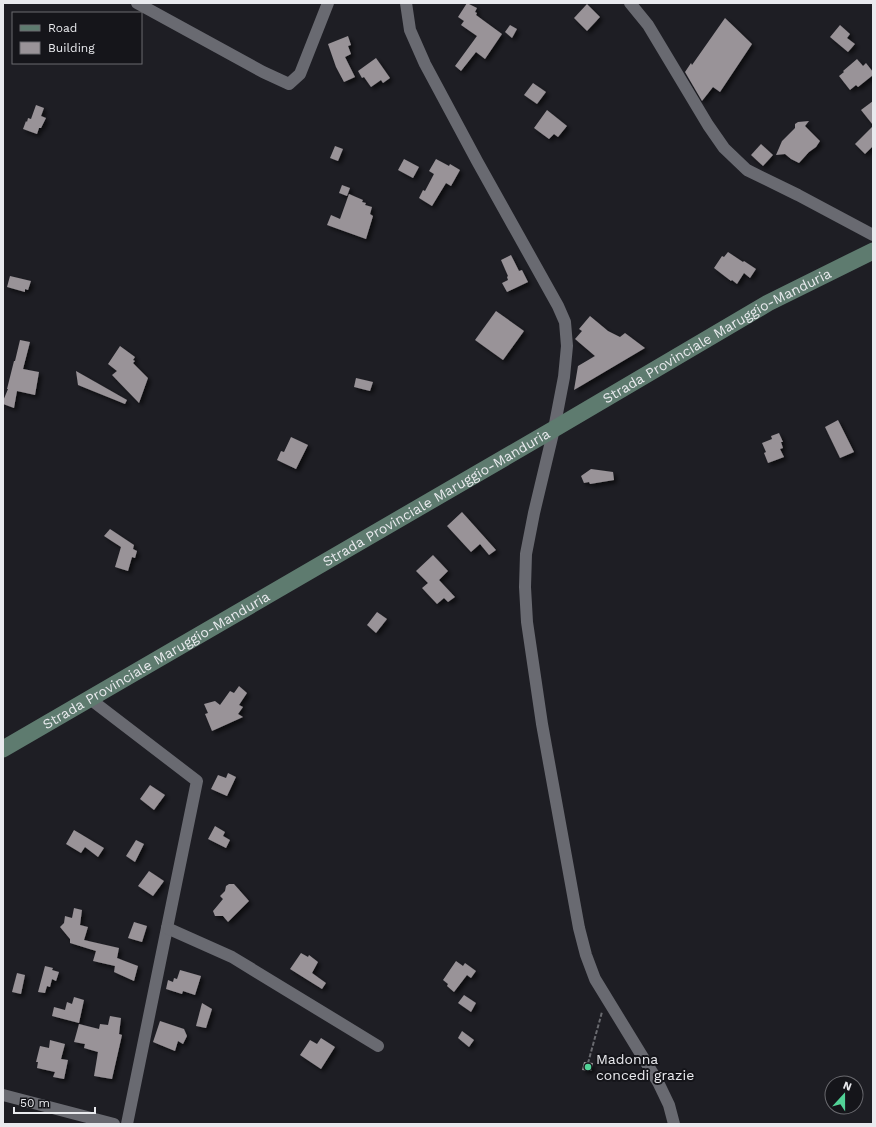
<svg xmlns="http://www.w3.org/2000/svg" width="876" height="1127" font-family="'Work Sans',sans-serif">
<defs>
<filter id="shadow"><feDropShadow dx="3" dy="3" stdDeviation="2" flood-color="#0009"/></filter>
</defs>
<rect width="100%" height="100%" fill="#1e1e24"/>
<g fill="#999398" filter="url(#shadow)">
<polygon points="467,3 477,8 475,12 477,13 476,15 502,34 485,59 476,52 461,71 455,66 477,36 461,25 464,21 458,17"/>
<polygon points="587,4 600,17 587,31 574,18"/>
<polygon points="725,18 752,44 720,92 713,87 702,101 685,72 691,63 692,65"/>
<polygon points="510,25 517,29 512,38 505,32"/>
<polygon points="840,25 850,34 847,38 855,44 848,52 830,37"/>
<polygon points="348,36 351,45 348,46 351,54 345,57 355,77 344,82 336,67 328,44"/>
<polygon points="376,58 390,78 383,83 381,80 371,87 364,77 362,78 358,71"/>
<polygon points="857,59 863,66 866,63 873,72 873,75 858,87 856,85 850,90 839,76 844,72 843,71"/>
<polygon points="533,83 546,92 537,104 524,95"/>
<polygon points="873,101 873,125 861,110"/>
<polygon points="36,105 44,108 41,116 46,118 41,128 39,128 37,134 23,129 26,121 27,122 28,118 31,119"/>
<polygon points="547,110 567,126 558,137 554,134 549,139 534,128"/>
<polygon points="809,121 805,126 820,141 816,147 809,152 799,163 791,159 785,154 776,155 782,141 795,128 795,124 798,122"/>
<polygon points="873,126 873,146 865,154 855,144"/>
<polygon points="761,144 773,155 763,166 751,155"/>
<polygon points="335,146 343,149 338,161 330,158"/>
<polygon points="404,159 419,167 413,178 398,170"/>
<polygon points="436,159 449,166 450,164 460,170 451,186 446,183 432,206 419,198 423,190 425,191 434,174 429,171"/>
<polygon points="342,185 350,188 347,196 339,193"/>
<polygon points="349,194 363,200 362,202 366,203 365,205 372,207 370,214 373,216 366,239 327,225 331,215 340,219"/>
<polygon points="728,252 743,262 744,261 756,269 750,278 744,273 737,284 732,280 731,281 714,268 722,256 724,257"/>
<polygon points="511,255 519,271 522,270 528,282 507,292 502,283 508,280 507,277 508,276 501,260"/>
<polygon points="10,276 31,281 28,290 25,289 25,292 7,287"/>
<polygon points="496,311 524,331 503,360 475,340"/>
<polygon points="590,316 608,331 620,337 625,333 645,348 574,390 578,366 595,356 575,339 582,331 579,329"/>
<polygon points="20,340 30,342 23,369 39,372 35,395 17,391 14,408 3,404 3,401 8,389 7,389 14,361 15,361"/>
<polygon points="120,346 135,357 133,360 135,361 133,363 148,378 139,403 112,375 117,371 108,364"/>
<polygon points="76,371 127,400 125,404 78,385"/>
<polygon points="356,378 373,382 370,391 354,387"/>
<polygon points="838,420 854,452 840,458 825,427"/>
<polygon points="779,433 783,442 781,442 783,448 780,449 784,457 768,463 764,453 766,452 762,443 772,439 771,436"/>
<polygon points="291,437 308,445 296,469 277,460 281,451 284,452"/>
<polygon points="591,469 613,472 614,480 590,484 589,482 584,483 581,476"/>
<polygon points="462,512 496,550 489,555 480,544 471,552 447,526"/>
<polygon points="110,529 134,545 133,549 137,551 135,558 132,557 128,571 115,567 121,547 104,536"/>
<polygon points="433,555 448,571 439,580 455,597 448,602 444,598 437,604 422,588 428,583 416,571"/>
<polygon points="377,612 387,619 376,633 367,625"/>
<polygon points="239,686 247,693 239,705 243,707 238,714 243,717 212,731 205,714 208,713 204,704 215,701 220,705 230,691 234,693"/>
<polygon points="228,773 236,777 227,796 211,789 218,775 226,778"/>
<polygon points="150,785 165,795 154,810 140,799"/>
<polygon points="215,826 225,832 223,836 230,840 226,848 208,839"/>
<polygon points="74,830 104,848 98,857 85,847 81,853 66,844"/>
<polygon points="136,840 144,844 135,862 126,856"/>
<polygon points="149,871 164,881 153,896 138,886"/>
<polygon points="229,884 234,884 249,901 228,922 223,916 215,916 213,911 223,899 220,896 225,891 226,886"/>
<polygon points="74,908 82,910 80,925 88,927 84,940 119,948 117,958 138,966 134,981 114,972 115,966 93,961 96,951 70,943 70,939 60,927 64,923 65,916 72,918"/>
<polygon points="134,922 147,926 142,942 128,938"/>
<polygon points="301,953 308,957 309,955 318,962 312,973 326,983 322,989 290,969"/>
<polygon points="456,961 463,966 465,963 476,971 471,978 467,975 454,992 447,986 448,984 443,980"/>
<polygon points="45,966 53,968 52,970 59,972 56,981 52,979 50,987 47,986 45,993 38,992"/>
<polygon points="180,970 201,976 195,995 183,991 182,994 166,989 168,980 173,982 174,978 177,979"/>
<polygon points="17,973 25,975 21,994 12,992"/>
<polygon points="464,995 476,1003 471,1012 458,1003"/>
<polygon points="74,997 84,1000 79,1023 52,1016 54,1007 65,1010 67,1002 72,1004"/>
<polygon points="202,1003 212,1009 206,1028 196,1026"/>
<polygon points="110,1016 121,1018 119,1034 122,1035 112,1079 94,1076 98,1052 84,1048 85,1044 74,1042 79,1024 99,1029 100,1024 108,1025"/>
<polygon points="160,1021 184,1029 187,1036 183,1044 178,1041 175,1051 153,1042"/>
<polygon points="462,1031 474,1040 469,1047 458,1038"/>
<polygon points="321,1038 335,1047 321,1069 300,1055 310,1040 317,1044"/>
<polygon points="50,1040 65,1044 61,1059 68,1060 64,1079 53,1077 55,1072 37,1068 38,1062 36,1062 40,1046 49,1048"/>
<polygon points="584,1062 593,1063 591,1071 582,1070"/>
</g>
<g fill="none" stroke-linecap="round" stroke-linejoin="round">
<polyline stroke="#6a6b70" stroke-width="2" stroke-dasharray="4 2" stroke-linecap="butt" points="588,1063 602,1012"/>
<g stroke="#696a71" stroke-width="12">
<polyline points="137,3 263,72 289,84 300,74 328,3"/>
<polyline points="406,3 410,30 425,64 477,161 558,306 565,322 567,346 564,377 554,429 534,513 526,554 525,587 527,622 542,724 579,928 586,955 595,979 658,1082 669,1105 674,1124"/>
<polyline points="630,3 648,25 708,125 724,148 747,170 798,195 873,235"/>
<polyline points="90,699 197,781 127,1124"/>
<polyline points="167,928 232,957 378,1046"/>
<polyline points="3,1095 114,1124"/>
</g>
<path stroke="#5e7b6f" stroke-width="17" id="s1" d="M3 749 554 429 768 303 873 251"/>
</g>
<circle fill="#52d397" stroke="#15151a" stroke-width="1.5" cx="588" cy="1067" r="4"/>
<g text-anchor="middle" stroke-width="4" stroke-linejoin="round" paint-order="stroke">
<g font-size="14" fill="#e9eaee" stroke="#15151a">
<text dy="5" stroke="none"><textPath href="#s1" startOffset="825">Strada Provinciale Maruggio-Manduria</textPath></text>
<text dy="5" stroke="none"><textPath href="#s1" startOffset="501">Strada Provinciale Maruggio-Manduria</textPath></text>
<text dy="5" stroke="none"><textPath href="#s1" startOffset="177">Strada Provinciale Maruggio-Manduria</textPath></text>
</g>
<g font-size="14" fill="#e9eaee" stroke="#15151a" text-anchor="start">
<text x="596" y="1064">Madonna<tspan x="596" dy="16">concedi grazie</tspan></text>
</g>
</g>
<rect width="876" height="1127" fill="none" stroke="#e9eaee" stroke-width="8"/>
<rect x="12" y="12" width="130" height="52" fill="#15151a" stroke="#6a6a6f"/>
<rect x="20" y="25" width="20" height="6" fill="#5e7b6f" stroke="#6a6a6f"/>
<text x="48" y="32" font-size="12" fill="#e9eaee">Road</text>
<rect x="20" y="42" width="20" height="12" fill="#999398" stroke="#6a6a6f"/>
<text x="48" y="52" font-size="12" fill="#e9eaee">Building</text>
<g transform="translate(844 1095) rotate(21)"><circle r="19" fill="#15151a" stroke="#6a6a6f"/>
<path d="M0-3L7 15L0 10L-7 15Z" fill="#52d397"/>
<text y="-6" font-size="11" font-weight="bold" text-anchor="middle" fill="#e9eaee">N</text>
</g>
<path d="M14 1107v6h81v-6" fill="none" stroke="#e9eaee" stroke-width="2"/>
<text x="20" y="1107" font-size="12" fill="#e9eaee" stroke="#15151a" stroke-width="3" paint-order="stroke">50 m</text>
</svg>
